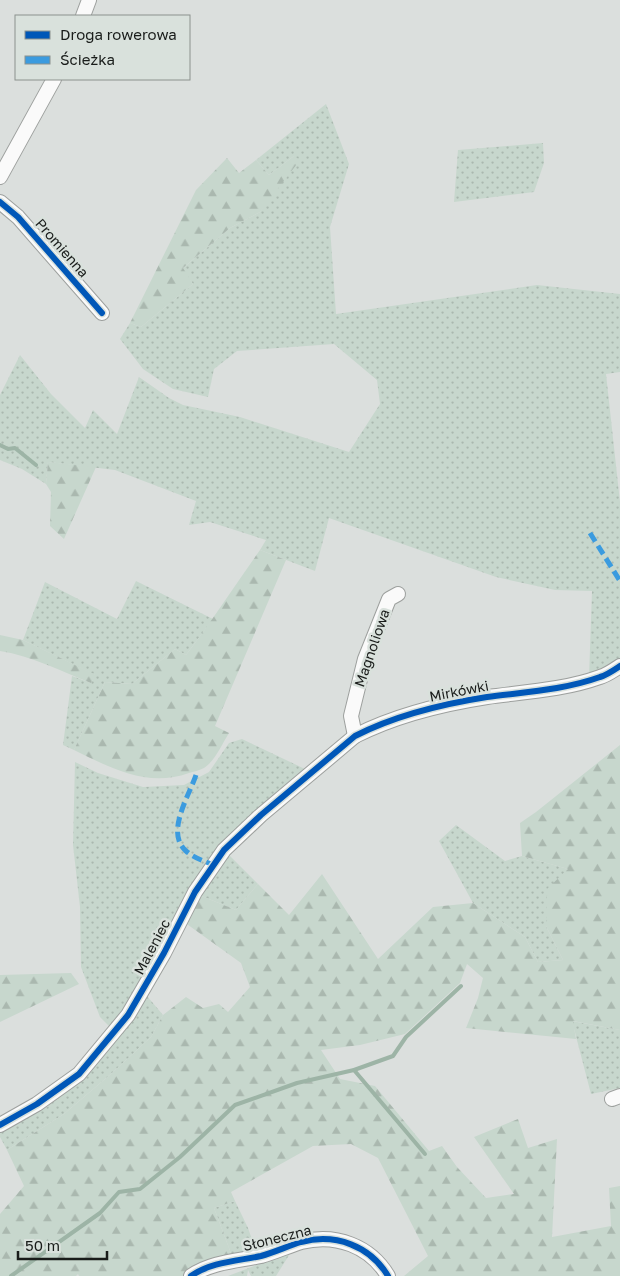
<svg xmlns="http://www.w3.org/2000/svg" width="620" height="1276" font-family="'Golos Text',sans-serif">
<defs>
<pattern id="grass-dots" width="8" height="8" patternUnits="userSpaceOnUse" patternTransform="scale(1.25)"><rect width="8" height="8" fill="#c7d7cd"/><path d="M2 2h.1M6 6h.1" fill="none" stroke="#aab8af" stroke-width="1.8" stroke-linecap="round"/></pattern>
<pattern id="forest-firs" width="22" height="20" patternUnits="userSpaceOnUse" patternTransform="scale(1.25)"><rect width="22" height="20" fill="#c7d7cd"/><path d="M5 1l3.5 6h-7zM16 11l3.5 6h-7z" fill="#aab8af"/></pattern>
</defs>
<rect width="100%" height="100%" fill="#dbdfdd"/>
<g fill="url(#grass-dots)">
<polygon points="326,104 349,164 330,227 336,314 537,285 620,294 620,372 606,374 620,502 620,661 589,677 592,591 555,590 496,577 329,518 315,571 260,550 266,540 210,522 189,525 196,501 115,470 48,462 46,484 22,469 0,460 0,395 20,355 51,394 85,428 93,410 117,434 139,377 169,398 183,405 240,417 349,452 380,404 377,380 334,344 237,351 214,369 208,397 173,389 143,369 120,339 130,323 141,327 193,284 182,269 230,228 260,212 294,156 269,175 256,160"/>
<polygon points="543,143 544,163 534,192 454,202 458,150"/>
<polygon points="136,581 213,619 186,655 175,649 132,684 105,682 74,750 63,745 72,676 91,683 95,675 23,640 45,582 117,619"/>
<polygon points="242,739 307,770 255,814 111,1028 100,1017 81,967 80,907 73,845 75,762 98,773 143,787 184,785 209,772 229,743"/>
<polygon points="456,825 505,861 522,856 568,869 546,926 563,960 538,962 525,937 473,903 439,841"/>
<polygon points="226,852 258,884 236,910 199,895"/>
<polygon points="147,996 163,1015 151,1037 112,1073 64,1114 7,1150 0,1137 0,1131 47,1107 92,1065"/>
<polygon points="572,1021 620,1030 620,1088 591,1094"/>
<polygon points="235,1201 248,1228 256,1251 232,1256 214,1208"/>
<polygon points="291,1252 276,1276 251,1276 248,1270 247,1276 228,1276"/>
</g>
<g fill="url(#forest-firs)">
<polygon points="294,156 300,160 260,212 230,228 183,268 193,284 141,327 130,323 196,190 227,158 239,173 256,160 269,175"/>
<polygon points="48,462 96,467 64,539 50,526 51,492 46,484"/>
<path d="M260 550 286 560 215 726 229 733C222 744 215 761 204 768 200 770 193 772 189 773 147 788 111 768 74 750L105 682 132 684 175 649 186 655C212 621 235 585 260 550Z"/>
<path d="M0 635 23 640 96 675 91 683C61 671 32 656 0 651Z"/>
<polygon points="620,745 620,1030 573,1021 576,1039 466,1028 478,998 483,978 467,964 460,983 405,1034 360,1045 321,1050 340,1079 375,1086 429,1151 442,1146 457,1167 486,1198 514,1194 474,1137 518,1119 528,1148 557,1139 552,1237 611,1226 609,1188 620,1186 620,1276 404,1276 428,1256 378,1158 351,1144 313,1146 231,1192 235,1201 214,1208 232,1256 199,1267 184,1276 79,1276 78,1274 76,1276 0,1276 0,1214 24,1186 7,1150 64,1114 112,1073 151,1037 163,1015 186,997 203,1008 219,1004 228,1012 250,987 241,963 184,922 199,895 236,910 258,884 289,915 322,874 378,959 433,907 473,903 525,937 538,962 563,960 546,926 547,889 568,869 522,856 520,823 536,812"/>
<polygon points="71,973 79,984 0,1022 0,975"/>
</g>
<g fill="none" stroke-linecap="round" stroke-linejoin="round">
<g stroke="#9db4a6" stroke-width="4">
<polyline points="0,445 8,449 15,448 36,465"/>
<polyline points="354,1070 425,1154"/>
<polyline points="11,1276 100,1213 119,1192 140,1189 180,1157 235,1105 297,1083 354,1070 393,1056 406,1037 461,986"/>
</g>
<defs>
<g id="street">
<polyline points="83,16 89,0"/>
<polyline points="0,177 54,79"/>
<polyline points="0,202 18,217 102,313"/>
<polyline points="355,736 351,716 365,659 389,599 398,594"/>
<polyline points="612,1099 620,1096"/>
<path d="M0 1125 37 1104 79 1074 128 1015 164 953 195 892 224 850 261 815 355 736C396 715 442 704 487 697 524 692 564 690 600 677 607 675 614 670 620 666"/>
<path d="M191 1276C211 1262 237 1261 261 1256 275 1252 288 1246 301 1242 336 1233 370 1246 388 1276"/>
</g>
</defs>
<use href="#street" stroke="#9da09e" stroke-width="16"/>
<use href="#street" stroke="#fafafa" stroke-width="14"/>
<g stroke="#3b9bdf" stroke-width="5" stroke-dasharray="10 5" stroke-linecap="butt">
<polyline points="590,533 620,581"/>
<path d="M196 775C189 796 165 833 186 851 194 858 204 861 214 865"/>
</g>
<defs>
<g id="cycleway">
<polyline points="0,202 18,217 102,313"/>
<path d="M0 1125 37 1104 79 1074 128 1015 164 953 195 892 224 850 261 815 355 736C396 715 442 704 487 697 524 692 564 690 600 677 607 675 614 670 620 666"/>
<path d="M191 1276C211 1262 237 1261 261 1256 275 1252 288 1246 301 1242 336 1233 370 1246 388 1276"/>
</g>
</defs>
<use href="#cycleway" stroke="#d9e1dc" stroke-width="9"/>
<use href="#cycleway" stroke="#0057b8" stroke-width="6"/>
</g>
<g text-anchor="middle" stroke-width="5" stroke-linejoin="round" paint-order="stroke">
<g font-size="14" fill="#191c1a" stroke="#d9e1dc">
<text transform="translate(62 248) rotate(49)" y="5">Promienna</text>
<text transform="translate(372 648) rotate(-71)" y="5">Magnoliowa</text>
<text transform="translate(459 691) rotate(-11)" y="5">Mirkówki</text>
<text transform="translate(152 947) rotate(-62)" y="5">Maleniec</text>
<text transform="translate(277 1238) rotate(-14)" y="5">Słoneczna</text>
</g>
</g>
<rect x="15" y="15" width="175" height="65" fill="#d9e1dc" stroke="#8c928e"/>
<rect x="25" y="31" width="25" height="8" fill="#0057b8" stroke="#8c928e"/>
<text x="60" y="40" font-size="15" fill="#191c1a">Droga rowerowa</text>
<rect x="25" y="56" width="25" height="8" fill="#3b9bdf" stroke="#8c928e"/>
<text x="60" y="65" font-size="15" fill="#191c1a">Ścieżka</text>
<path d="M18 1251v8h89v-8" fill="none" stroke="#191c1a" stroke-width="2.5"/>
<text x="25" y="1251" font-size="15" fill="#191c1a" stroke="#d9e1dc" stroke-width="4" paint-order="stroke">50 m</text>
</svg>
